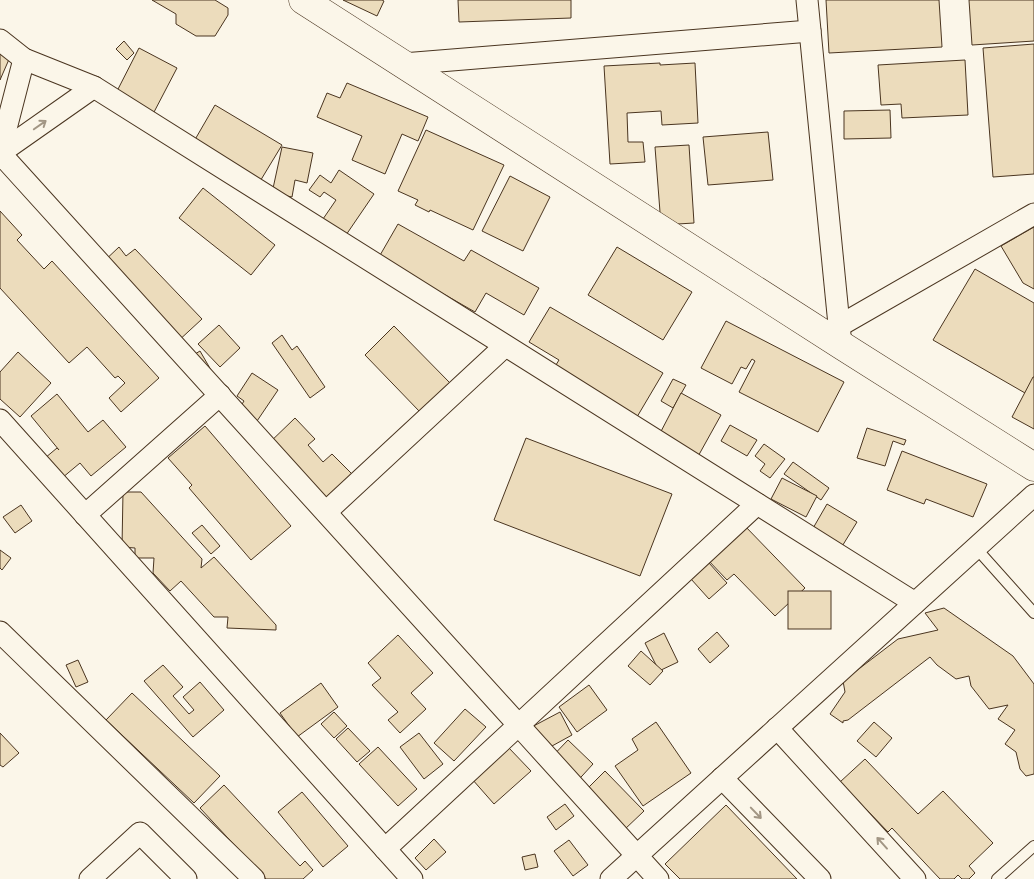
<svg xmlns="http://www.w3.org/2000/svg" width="1034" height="879" font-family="'Open Sans',sans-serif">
<rect width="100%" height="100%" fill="#fbf6e9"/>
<g fill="#ecdcbc" stroke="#4a3520">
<polygon points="152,0 215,0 228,8 228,15 215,36 196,36 176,24 176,14"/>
<polygon points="343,0 382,0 384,1 377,16"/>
<polygon points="458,0 571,0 571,18 459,22"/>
<polygon points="826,0 939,0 942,47 829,53"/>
<polygon points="969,0 1034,0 1034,41 972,45"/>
<polygon points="124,41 134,53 127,60 116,49"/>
<polygon points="1034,44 1034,174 993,177 983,48"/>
<polygon points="139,48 177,68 153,114 115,95"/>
<polygon points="0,52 10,57 0,80"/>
<polygon points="965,60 968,115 902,118 901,104 881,105 878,65"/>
<polygon points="660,63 660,65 695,63 698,123 662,125 661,111 627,113 628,142 643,142 645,162 610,164 604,66"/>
<polygon points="347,83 428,117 418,141 402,134 385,174 352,160 362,136 317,117 327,93 340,98"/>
<polygon points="215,105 282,145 259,183 193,143"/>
<polygon points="890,110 891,138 844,139 844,111"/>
<polygon points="426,130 504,165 473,230 430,210 429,212 415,205 418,200 398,191"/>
<polygon points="768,132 773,180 708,185 703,137"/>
<polygon points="689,145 694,223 661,225 655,147"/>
<polygon points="282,147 313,153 307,183 295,180 292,197 272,193"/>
<polygon points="339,170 374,194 346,235 323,219 336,200 324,192 320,197 309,190 320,175 331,183"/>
<polygon points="510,176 550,197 523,251 482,231"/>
<polygon points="203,188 275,245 251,275 179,218"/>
<polygon points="0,211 22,235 17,240 44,269 52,261 159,378 121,412 109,398 125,383 118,376 115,378 87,347 69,363 0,288"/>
<polygon points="398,224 464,261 471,250 539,288 524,315 486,293 475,312 379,257"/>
<polygon points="1034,227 1034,289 1023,283 1001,246"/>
<polygon points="119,247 126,256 135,249 202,319 176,343 101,264"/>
<polygon points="617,247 692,292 663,340 588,295"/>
<polygon points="975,269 1034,303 1034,378 1025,393 933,340"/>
<polygon points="550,307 663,373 634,422 551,373 559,360 529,342"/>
<polygon points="726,321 844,382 818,432 739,392 755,361 752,359 746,369 741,367 732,384 701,368"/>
<polygon points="219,325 240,348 220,367 198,344"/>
<polygon points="394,326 450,383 420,412 365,355"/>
<polygon points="282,335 292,350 297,346 325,387 310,398 272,343"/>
<polygon points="200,351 211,370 190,357"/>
<polygon points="18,352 51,383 20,417 0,399 0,372"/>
<polygon points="252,373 278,390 255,424 237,412 244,401 237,396"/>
<polygon points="1033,377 1034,377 1034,429 1012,417"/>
<polygon points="673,379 686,385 673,408 661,401"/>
<polygon points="681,393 721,415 696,460 657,439"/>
<polygon points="57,394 88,432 103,420 126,447 91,476 80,463 62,478 45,458 57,448 59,450 31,416"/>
<polygon points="295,418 315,439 308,445 323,462 332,454 353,475 322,504 266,446"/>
<polygon points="730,425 757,440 747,456 721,441"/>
<polygon points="205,426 291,526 251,560 189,488 192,485 168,458"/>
<polygon points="867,428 906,440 904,445 893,441 885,466 857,458"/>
<polygon points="526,438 672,494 640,576 494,520"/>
<polygon points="764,444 785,459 770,478 760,471 765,464 755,456"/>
<polygon points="902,451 987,484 973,517 926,499 924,504 887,490"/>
<polygon points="793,462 829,488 821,500 784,474"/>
<polygon points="782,478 817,496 806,517 771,499"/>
<polygon points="123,492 141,492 202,559 201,568 214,557 276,625 276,630 227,628 228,617 214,617 181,581 170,591 153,573 154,558 135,558 135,548 122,547"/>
<polygon points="827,504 857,522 841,548 812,530"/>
<polygon points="21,505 32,521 15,533 3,517"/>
<polygon points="743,524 805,588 775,616 734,574 727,580 707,559"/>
<polygon points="202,525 220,546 211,554 192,533"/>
<polygon points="0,550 11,558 2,570 0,568"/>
<polygon points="709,563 727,583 709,599 691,579"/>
<rect x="788" y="591" width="43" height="38"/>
<polygon points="944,608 1013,656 1034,684 1034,774 1026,776 1020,769 1016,752 1005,744 1015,730 998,719 1008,705 989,709 971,686 969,676 956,679 937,665 930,657 848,720 843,721 843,723 830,714 845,692 843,681 898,639 938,630 925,613"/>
<polygon points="717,632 729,646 710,663 698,649"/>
<polygon points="664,633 678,662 659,671 645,643"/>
<polygon points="398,635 433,673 411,693 426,709 400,733 388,720 398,712 372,685 381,678 368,663"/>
<polygon points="641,651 663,671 650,685 628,666"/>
<polygon points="78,660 88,682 76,687 66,665"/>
<polygon points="163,665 183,687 173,696 189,714 194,710 183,697 200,682 224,710 193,737 144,681"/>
<polygon points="321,683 338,707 297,737 280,713"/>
<polygon points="589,685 607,710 577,732 559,707"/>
<polygon points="132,693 220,776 194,803 106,720"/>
<polygon points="465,709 486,727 454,761 434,743"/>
<polygon points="334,712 347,726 334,738 321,724"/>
<polygon points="560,712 572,735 552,746 526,730"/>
<polygon points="656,722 691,773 643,806 615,766 638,750 632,739"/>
<polygon points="874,722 892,738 876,757 857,741"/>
<polygon points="348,728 370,751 357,762 336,739"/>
<polygon points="0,733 19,753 3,767 0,765"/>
<polygon points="419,733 443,764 424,779 400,747"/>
<polygon points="568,740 593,764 571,788 545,764"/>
<polygon points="378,747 417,789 398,806 359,764"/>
<polygon points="508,747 531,771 494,804 472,779"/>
<polygon points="865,759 918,814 943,791 993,843 969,866 975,873 969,879 962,879 958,875 954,879 940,879 892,828 888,832 840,782"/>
<polygon points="605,771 644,811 624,830 587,789"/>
<polygon points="224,785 300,866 305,861 313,870 303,879 266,879 200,808"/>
<polygon points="302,792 348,846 323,867 278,812"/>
<polygon points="565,804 574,816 556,830 547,817"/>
<polygon points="726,805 797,879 680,879 665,864"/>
<polygon points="434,839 446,852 426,870 415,858"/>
<polygon points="569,840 588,865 573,876 554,851"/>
<polygon points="535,854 538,867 525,870 522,857"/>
</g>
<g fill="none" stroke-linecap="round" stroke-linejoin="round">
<defs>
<g id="lane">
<polyline points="976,548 1034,613"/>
<polyline points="997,879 1034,846"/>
</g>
<g id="street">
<polyline points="807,0 841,345"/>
<polyline points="0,40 24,59 94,87 915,603"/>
<polyline points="403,64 810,31"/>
<polyline points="0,152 24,59"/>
<polyline points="0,153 658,879"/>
<polyline points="0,153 94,87"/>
<polyline points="839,326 1034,214"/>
<polyline points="0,420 412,879"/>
<polyline points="326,512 505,346"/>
<polyline points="85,515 220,395"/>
<polyline points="0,632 254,879"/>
<polyline points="777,728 915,879"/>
<polyline points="722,778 820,879"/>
<polyline points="385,849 757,504"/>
<polyline points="90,879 140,833 186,879"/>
<polyline points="611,879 1034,495"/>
</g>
<polyline id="secondary" points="303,0 841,345 1034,467"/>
</defs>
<use href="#lane" stroke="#4a3520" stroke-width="12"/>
<use href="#street" stroke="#4a3520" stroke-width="23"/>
<use href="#secondary" stroke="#4a3520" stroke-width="29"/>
<use href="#lane" stroke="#fbf6e9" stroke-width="10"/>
<use href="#street" stroke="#fbf6e9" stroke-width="21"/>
<use href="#secondary" stroke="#fbf6e9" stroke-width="28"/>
</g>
<defs><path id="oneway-shaft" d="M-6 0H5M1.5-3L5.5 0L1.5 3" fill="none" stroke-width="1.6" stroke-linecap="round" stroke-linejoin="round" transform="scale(1.25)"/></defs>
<g stroke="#a29684">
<use href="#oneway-shaft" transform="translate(40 125) rotate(-35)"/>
<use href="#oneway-shaft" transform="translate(756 813) rotate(46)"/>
<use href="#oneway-shaft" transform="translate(882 843) rotate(-132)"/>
</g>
</svg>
